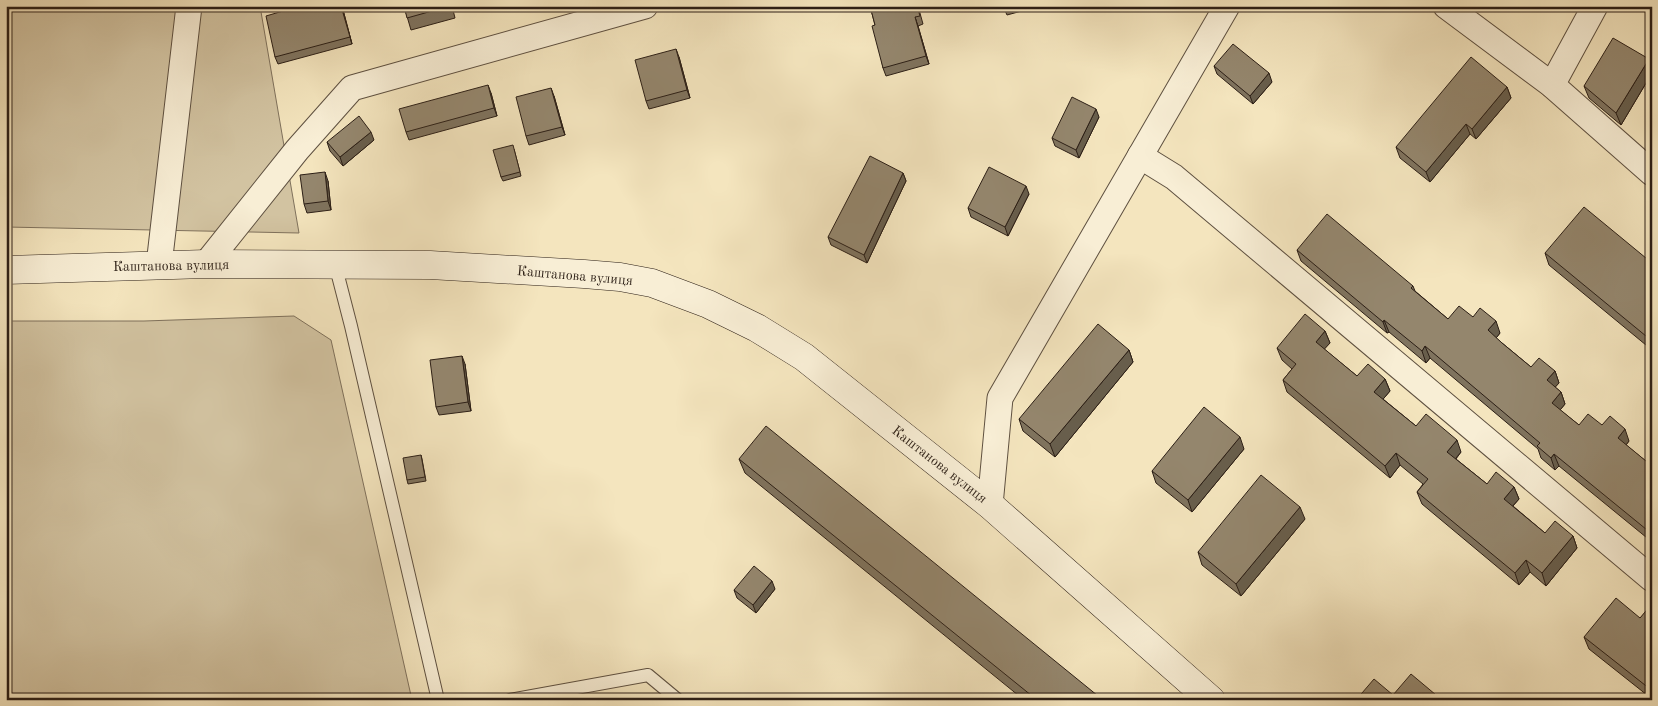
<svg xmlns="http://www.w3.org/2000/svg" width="1658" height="706" font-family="'Old Standard TT',serif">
<rect width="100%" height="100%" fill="#f4e5be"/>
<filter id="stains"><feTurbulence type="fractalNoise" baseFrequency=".004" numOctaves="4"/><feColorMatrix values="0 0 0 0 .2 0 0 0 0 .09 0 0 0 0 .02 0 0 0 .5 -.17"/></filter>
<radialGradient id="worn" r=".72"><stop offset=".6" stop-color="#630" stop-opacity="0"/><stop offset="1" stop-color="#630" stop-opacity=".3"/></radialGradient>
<g fill="#d2c3a1" stroke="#7f715c">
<polygon points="6,6 260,6 299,233 6,227"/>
<polygon points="294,316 331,340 412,700 6,700 6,321 144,321"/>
</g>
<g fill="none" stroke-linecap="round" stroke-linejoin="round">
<defs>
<g id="lane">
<polyline points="335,264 351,326 438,700"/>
<polyline points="510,700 648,675 678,700"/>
</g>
<g id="street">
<polyline points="1446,6 1552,85 1652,173"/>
<polyline points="1552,85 1595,6"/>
<polyline points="1140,156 1174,177 1652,579"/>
<polyline points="206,264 297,150 352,88 645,6"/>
<polyline points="159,265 189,6"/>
<polyline points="990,505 1000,398 1227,6"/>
</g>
<polyline id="secondary" points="6,270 206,264 430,265 584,274 620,277 652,283 708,304 757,328 804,357 990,505 1211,700"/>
</defs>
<use href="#lane" stroke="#5e5040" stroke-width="14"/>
<use href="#street" stroke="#5e5040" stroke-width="27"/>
<use href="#secondary" stroke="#2c1f16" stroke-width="29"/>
<use href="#lane" stroke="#f8eed5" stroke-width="12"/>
<use href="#street" stroke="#f8eed5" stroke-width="25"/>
<use href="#secondary" stroke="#f8eed5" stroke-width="28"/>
</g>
<g fill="#7f735e" stroke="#2c1f16">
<polygon points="300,6 342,6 352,44 278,64 275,57"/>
<polygon points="404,6 452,6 455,18 411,30"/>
<polygon points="489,6 509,6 491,11"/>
<polygon points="870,6 918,6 923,24 918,26 929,64 886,76 883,68 875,25"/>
<polygon points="1003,6 1040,6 1007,15"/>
<polygon points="679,57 690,98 649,109 646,101"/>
<polygon points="1649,59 1652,67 1652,73 1621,125 1589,98 1584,86"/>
<polygon points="1214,66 1272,82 1253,104 1217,74"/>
<polygon points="1507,87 1511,98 1476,139 1470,134 1430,182 1400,158 1396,147"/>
<polygon points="491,93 497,116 409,140 406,132"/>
<polygon points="554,96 565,135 529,145 526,136"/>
<polygon points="1099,117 1079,158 1055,146 1052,138"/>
<polygon points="374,140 343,166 330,151 327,142"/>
<polygon points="514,149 521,176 503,181 501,177"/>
<polygon points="903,173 906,181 867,263 831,245 828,237"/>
<polygon points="328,181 331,210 307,213 304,204"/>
<polygon points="1029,194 1008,236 971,217 968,208"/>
<polygon points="1297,250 1413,286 1415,291 1448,319 1473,317 1500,333 1496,338 1531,367 1555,371 1559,383 1555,387 1561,392 1565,404 1560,410 1579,425 1602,425 1629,441 1626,445 1652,466 1652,542 1559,466 1555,470 1541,458 1538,449 1430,358 1426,363 1389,332 1387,333 1301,261"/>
<polygon points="1545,253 1652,263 1652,350 1549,265"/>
<polygon points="1325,331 1330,343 1324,349 1357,376 1385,379 1390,391 1383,399 1416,426 1461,452 1456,459 1487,484 1514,487 1519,499 1513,506 1545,533 1573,536 1577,548 1546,586 1530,572 1519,585 1422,504 1417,492 1423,484 1400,465 1390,478 1287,392 1283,380 1292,369 1282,360 1277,348"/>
<polygon points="1129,350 1133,362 1055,457 1023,431 1019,419"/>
<polygon points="465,364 471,411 439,415 436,407"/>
<polygon points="1244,449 1192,512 1156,483 1152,471"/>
<polygon points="421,455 422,459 426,481 408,484 407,480"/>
<polygon points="739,459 1103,700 1024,700 745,473"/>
<polygon points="1305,519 1241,596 1202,565 1198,552"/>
<polygon points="775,589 756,613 737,598 734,590"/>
<polygon points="1652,607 1652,699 1589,649 1584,637 1640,618"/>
</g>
<g fill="#685e4c" stroke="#2c1f16">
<polygon points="341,6 342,6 352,44 350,37"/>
<polygon points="915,17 918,26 929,64 926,56"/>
<polygon points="676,49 679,57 690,98 687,90"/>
<polygon points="1649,59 1652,67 1652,73 1621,125 1616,113"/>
<polygon points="1269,73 1272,82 1253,104 1250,96"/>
<polygon points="488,85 491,93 497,116 494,108"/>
<polygon points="1507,87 1511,98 1476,139 1472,129"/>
<polygon points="551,88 554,96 565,135 562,127"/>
<polygon points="1096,109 1099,117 1079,158 1076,150"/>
<polygon points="1466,124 1470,134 1430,182 1426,172"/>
<polygon points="371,132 374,140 343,166 340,157"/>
<polygon points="325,172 328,181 331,210 328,201"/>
<polygon points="903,173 906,181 867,263 864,255"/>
<polygon points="1026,186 1029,194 1008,236 1005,227"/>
<polygon points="1384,320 1389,332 1387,333 1383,322"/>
<polygon points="1496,321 1500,333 1493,342 1488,330"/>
<polygon points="1325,331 1330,343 1320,354 1316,342"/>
<polygon points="1425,346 1430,358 1426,363 1422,351"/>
<polygon points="1129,350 1133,362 1055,457 1050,444"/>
<polygon points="462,356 465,364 471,411 468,402"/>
<polygon points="1555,371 1559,383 1551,392 1547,380"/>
<polygon points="1385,379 1390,391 1379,404 1374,392"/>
<polygon points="1561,392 1565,404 1556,415 1552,403"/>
<polygon points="1625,429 1629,441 1622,450 1618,438"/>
<polygon points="1240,437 1244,449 1192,512 1188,500"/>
<polygon points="1457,440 1461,452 1451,464 1447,452"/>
<polygon points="1396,453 1400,465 1390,478 1385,466"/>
<polygon points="1554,454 1559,466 1555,470 1551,458"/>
<polygon points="1514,487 1519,499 1508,511 1504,499"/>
<polygon points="1300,507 1305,519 1241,596 1236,584"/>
<polygon points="1573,536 1577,548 1546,586 1542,573"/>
<polygon points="1526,560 1530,572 1519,585 1515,573"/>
<polygon points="772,581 775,589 756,613 753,605"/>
</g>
<g fill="#94866d" stroke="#2c1f16">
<polygon points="300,6 341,6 350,37 275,57 266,16"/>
<polygon points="404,6 450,6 407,18"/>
<polygon points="870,6 917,6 920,16 915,17 926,56 883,68 872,26 875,25"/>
<polygon points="1613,38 1649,59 1616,113 1584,86"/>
<polygon points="1233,44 1269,73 1250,96 1214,66"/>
<polygon points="676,49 687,90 646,101 635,60"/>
<polygon points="1471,57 1507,87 1472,129 1466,124 1426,172 1396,147"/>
<polygon points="488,85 494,108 406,132 399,109"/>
<polygon points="551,88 562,127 526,136 516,97"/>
<polygon points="1072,97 1096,109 1076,150 1052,138"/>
<polygon points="359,116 371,132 340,157 327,142"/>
<polygon points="513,145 520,172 501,177 493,150"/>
<polygon points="870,156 903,173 864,255 828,237"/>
<polygon points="989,167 1026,186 1005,227 968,208"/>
<polygon points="325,172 328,201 304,204 300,175"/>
<polygon points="1584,207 1652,263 1652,341 1545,253"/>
<polygon points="1327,214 1413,286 1411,288 1448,319 1459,306 1473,317 1480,308 1496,321 1488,330 1502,343 1531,367 1539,358 1555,371 1547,380 1561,392 1552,403 1579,425 1588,414 1602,425 1610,416 1625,429 1618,438 1652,466 1652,534 1554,454 1551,458 1537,446 1540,443 1425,346 1422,351 1384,320 1383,322 1297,250"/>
<polygon points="1305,314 1325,331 1316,342 1357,376 1368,364 1385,379 1374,392 1416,426 1426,414 1457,440 1447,452 1487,484 1496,472 1514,487 1504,499 1545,533 1555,521 1573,536 1542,573 1526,560 1515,573 1417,492 1428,479 1396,453 1385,466 1283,380 1296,364 1277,348"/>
<polygon points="1098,324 1129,350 1050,444 1019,419"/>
<polygon points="462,356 468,402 436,407 430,360"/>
<polygon points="1204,407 1240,437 1188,500 1152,471"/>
<polygon points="766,426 1103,700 1037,700 739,459"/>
<polygon points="421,455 425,477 407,480 403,458"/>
<polygon points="1261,475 1300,507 1236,584 1198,552"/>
<polygon points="754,566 772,581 753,605 734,590"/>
<polygon points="1616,598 1640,618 1650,606 1652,607 1652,687 1650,689 1584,637"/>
<polygon points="1411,674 1442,700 1356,700 1374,679 1393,695"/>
</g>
<g text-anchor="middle" stroke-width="4" stroke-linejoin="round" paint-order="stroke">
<g font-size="14" fill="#2c1f16" stroke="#f8eed5">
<text transform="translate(171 265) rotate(-1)" y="5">Каштанова вулиця</text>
<text transform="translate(575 275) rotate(5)" y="5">Каштанова вулиця</text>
<text transform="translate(940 464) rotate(38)" y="5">Каштанова вулиця</text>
</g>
</g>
<rect width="1658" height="706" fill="none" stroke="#f4e5be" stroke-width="25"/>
<rect x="8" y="8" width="1643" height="691" fill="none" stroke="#2c1f16" stroke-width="2.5"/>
<rect x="12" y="12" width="1633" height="681" fill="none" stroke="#2c1f16"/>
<rect width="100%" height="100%" filter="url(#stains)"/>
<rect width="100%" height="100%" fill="url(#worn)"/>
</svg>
